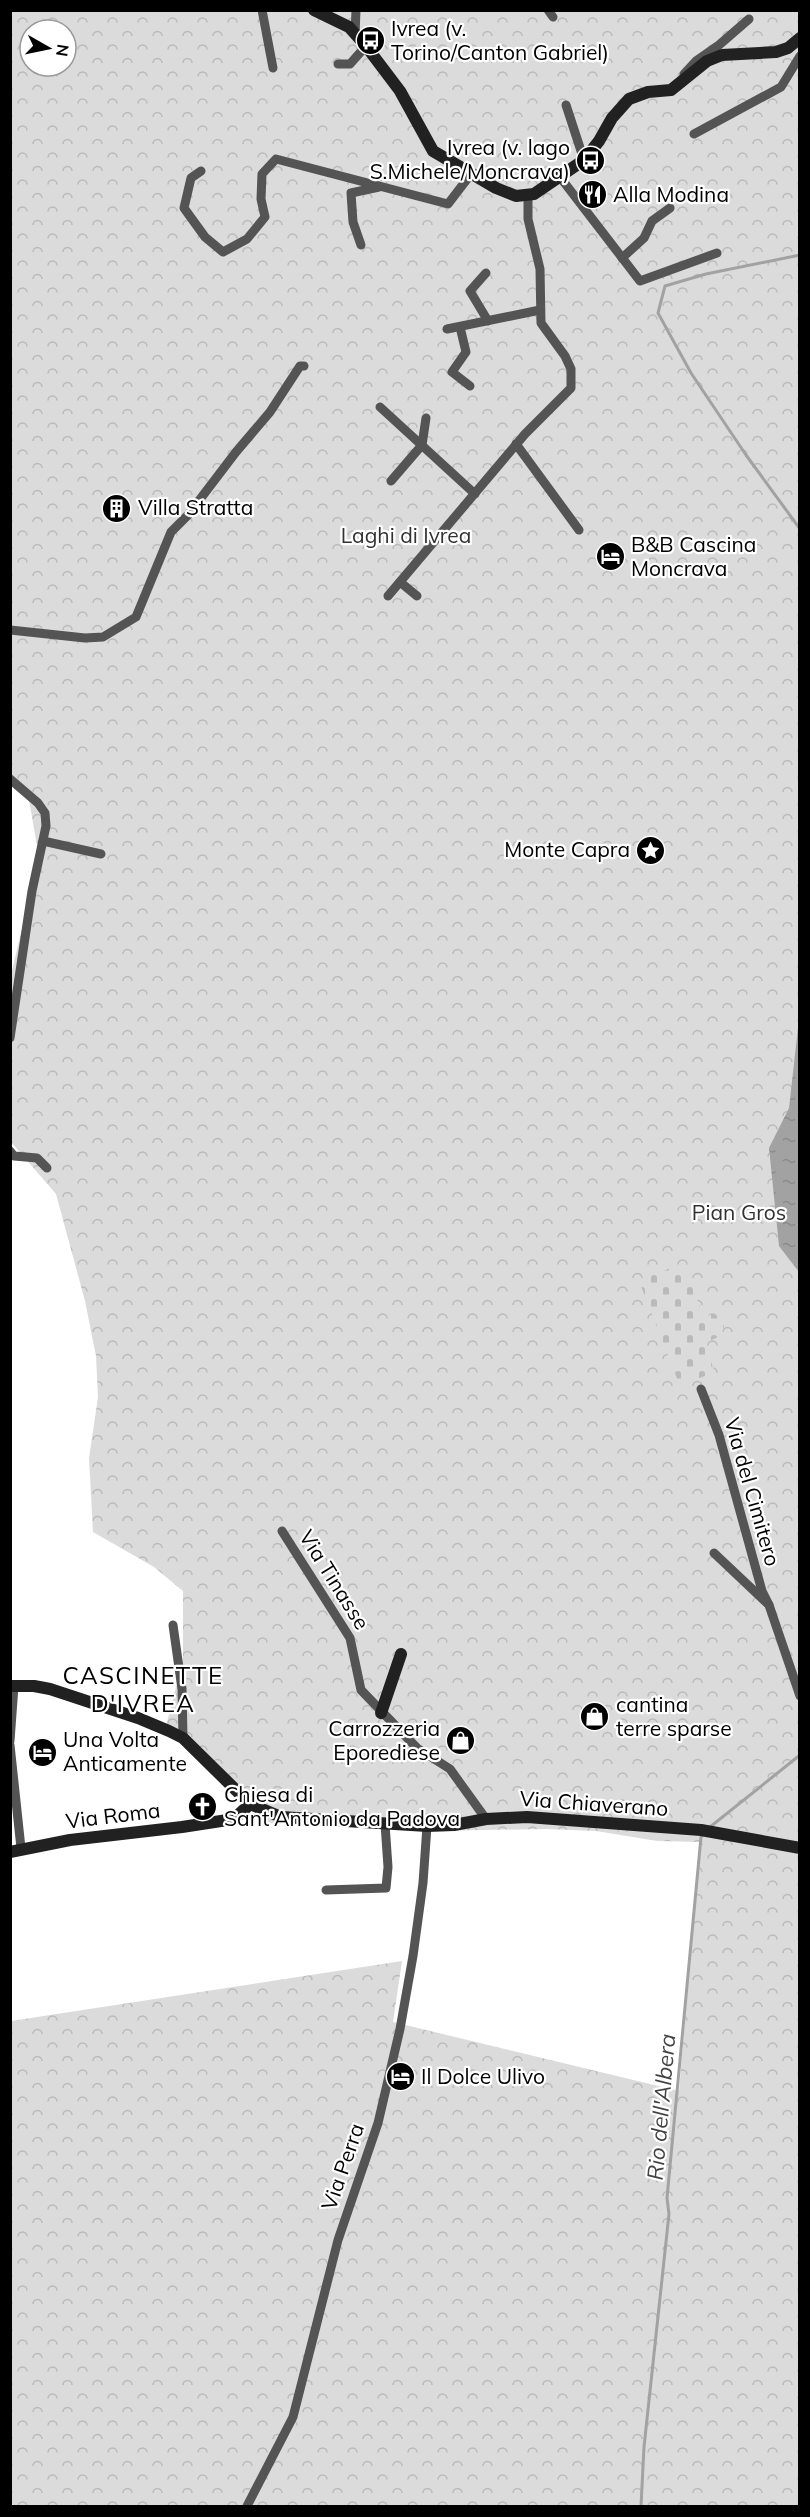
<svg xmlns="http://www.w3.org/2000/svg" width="810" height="2517" font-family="Mulish,sans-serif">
<defs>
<pattern id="forest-crowns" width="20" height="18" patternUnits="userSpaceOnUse" patternTransform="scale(1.5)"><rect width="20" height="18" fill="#dbdbdb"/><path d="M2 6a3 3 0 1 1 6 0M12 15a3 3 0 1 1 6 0" fill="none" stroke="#bababa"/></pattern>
<pattern id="cemetery-stones" width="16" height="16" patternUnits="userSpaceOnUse" patternTransform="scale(1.5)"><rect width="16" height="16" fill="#dbdbdb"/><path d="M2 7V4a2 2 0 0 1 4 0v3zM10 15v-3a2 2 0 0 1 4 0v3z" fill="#bababa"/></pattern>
<pattern id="water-ripples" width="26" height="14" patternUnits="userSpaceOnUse" patternTransform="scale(1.5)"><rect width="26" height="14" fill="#a2a2a2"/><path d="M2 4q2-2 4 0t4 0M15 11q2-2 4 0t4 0" fill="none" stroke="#8a8a8a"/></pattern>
</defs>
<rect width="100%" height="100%" fill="#fff"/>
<path fill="url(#forest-crowns)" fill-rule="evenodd" d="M11 11H799V2506H11V2021L402 1961 393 2022 679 2091 700 1842 657 1841 596 1831 547 1829 426 1831 267 1823 218 1780 182 1739 165 1730 183 1660V1591L154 1567 93 1532 89 1458 98 1397 96 1356 85 1301 56 1194 11 1142V975L39 857 29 800 10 779ZM30 30H66V66H30Z"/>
<polygon fill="url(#cemetery-stones)" points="683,1263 704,1317 713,1314 719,1318 724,1326 721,1336 704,1343 717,1378 710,1381 707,1375 680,1386 639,1281"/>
<polygon fill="url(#water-ripples)" points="799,1019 800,1272 799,1272 779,1246 769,1148 789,1108"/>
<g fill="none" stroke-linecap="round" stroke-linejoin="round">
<g stroke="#a2a2a2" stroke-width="3">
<polyline points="800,255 706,274 665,286 658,313 691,373 746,455 800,529"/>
<polyline points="710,1827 800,1755"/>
<polyline points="641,2506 644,2447 669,2214 667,2198 701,1837 704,1834"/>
</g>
<g stroke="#545454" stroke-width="9">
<polyline points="262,10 273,68"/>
<polyline points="548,10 553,17"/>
<polyline points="355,35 356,10"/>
<polyline points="338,64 350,64 366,46"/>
<polyline points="684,74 696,61 719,45 749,19"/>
<polyline points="566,105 584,160"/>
<polyline points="694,134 781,87 800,56"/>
<polyline points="201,171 191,178 184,208 205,237 223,252 247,239 265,217 261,199 262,174 276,159 448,204 471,174"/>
<polyline points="560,177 640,281 717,253"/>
<polyline points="361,245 353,222 351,193 379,187"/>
<polyline points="622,258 644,238 652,221 670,208"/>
<polyline points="486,273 470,291 488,321"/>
<polyline points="460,327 466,352 452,372 470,386"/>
<polyline points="447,329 540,310"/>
<polyline points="380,407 475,494"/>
<polyline points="516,444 579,530"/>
<polyline points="391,481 422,445 426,418"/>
<polyline points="400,582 417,596"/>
<polyline points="388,596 525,434 571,388 571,369 565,356 541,323 540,269 528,219 528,195"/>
<polyline points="10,630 85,638 103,637 136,617 171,532 188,515 236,452 270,412 300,366 304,366"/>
<polyline points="10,779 38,803 45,813 46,826 32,891 10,1038"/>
<polyline points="43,841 101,854"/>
<polyline points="10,1151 14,1156 37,1158 47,1168"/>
<polyline points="701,1389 719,1435 762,1591 769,1605"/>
<polyline points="282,1531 350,1638 361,1690 417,1748 450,1769 486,1819"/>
<polyline points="714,1553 769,1605 800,1696"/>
<polyline points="173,1625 182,1689 183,1738"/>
<polyline points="10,1741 14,1686"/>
<polyline points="10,1745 21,1848"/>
<polyline points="326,1890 386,1888 388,1867 385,1824"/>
<polyline points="247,2506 293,2417 338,2240 378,2123 400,2029 413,1956 423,1883 427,1826"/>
</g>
<g stroke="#212121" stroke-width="12">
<polyline points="314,10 349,27 366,46 400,91 433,151 496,188 516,196 534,194 584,160 599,141 612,118 629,99 648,92 671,90 707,61 722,55 776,52 788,48 800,38"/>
<polyline points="10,1686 34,1686 50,1689 138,1718 169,1731 183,1738 250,1804 281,1817 427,1826 454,1825 486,1819 527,1817 701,1830 800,1848"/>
<polyline points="381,1713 401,1654"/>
<polyline points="10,1852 70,1840 182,1827 234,1819 250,1804"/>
</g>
</g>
<defs>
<symbol id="bus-disc" viewBox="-11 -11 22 22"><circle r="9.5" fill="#000" stroke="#fff"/><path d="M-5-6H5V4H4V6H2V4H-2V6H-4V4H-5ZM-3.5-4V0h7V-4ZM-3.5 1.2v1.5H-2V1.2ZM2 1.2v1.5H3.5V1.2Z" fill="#fff"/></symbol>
<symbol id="restaurant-disc" viewBox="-11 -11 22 22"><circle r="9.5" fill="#000" stroke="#fff"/><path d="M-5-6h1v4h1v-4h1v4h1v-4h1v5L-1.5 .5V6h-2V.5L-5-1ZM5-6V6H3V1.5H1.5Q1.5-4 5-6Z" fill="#fff"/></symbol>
<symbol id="building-disc" viewBox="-11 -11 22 22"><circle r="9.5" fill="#000" stroke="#fff"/><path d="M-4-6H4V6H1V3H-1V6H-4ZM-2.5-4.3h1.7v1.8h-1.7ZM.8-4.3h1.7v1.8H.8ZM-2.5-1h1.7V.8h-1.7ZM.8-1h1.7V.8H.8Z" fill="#fff"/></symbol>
<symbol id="hotel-disc" viewBox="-11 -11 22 22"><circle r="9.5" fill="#000" stroke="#fff"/><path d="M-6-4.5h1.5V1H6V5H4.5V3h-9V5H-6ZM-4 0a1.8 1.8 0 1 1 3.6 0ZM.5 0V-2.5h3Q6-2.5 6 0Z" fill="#fff"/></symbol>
<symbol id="sight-disc" viewBox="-11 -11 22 22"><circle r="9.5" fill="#000" stroke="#fff"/><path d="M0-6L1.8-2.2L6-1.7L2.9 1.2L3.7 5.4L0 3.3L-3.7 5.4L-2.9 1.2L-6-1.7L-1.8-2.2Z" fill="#fff"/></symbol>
<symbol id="shop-disc" viewBox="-11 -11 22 22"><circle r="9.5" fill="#000" stroke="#fff"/><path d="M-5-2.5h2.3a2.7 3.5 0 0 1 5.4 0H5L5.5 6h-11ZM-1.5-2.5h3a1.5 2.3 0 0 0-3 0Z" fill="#fff"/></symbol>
<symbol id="church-disc" viewBox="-11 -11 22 22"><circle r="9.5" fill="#000" stroke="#fff"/><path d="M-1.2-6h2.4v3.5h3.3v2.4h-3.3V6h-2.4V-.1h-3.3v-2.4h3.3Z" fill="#fff"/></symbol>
</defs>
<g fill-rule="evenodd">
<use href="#bus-disc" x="354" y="24" width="33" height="33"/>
<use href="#bus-disc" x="574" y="144" width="33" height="33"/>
<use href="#restaurant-disc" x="576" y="178" width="33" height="33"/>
<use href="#building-disc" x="100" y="492" width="33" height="33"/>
<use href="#hotel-disc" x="594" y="540" width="33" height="33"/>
<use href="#sight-disc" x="634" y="834" width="33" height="33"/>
<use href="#shop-disc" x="578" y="1700" width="33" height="33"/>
<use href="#shop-disc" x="444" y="1724" width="33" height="33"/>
<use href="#hotel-disc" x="26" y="1736" width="33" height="33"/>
<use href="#church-disc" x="186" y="1790" width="33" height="33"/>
<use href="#hotel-disc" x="384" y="2060" width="33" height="33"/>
</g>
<g text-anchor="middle" stroke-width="4.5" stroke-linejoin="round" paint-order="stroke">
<g font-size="21" fill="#000" stroke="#fff" text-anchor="start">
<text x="391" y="36">Ivrea (v.<tspan x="391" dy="24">Torino/Canton Gabriel)</tspan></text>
<text x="570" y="155" text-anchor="end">Ivrea (v. lago<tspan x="570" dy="24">S.Michele/Moncrava)</tspan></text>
<text x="613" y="202">Alla Modina</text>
<text x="138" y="515">Villa Stratta</text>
<text x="631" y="552">B&amp;B Cascina<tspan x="631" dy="24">Moncrava</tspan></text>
<text x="630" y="857" text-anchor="end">Monte Capra</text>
<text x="616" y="1712">cantina<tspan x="616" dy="24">terre sparse</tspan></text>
<text x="440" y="1736" text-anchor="end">Carrozzeria<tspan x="440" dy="24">Eporediese</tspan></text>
<text x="63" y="1747">Una Volta<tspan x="63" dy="24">Anticamente</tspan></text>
<text x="224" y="1802">Chiesa di<tspan x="224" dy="24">Sant'Antonio da Padova</tspan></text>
<text x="421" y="2084">Il Dolce Ulivo</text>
</g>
<g font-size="21" fill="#323232" stroke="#fff">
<text x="406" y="543">Laghi di Ivrea</text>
<text x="739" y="1220">Pian Gros</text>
</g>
<g font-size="21" fill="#000" stroke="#fff">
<text transform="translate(752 1492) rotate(74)" y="7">Via del Cimitero</text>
<text transform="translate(334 1580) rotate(58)" y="7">Via Tinasse</text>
<text transform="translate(594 1804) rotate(4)" y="7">Via Chiaverano</text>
<text transform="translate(113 1816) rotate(-7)" y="7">Via Roma</text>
<text transform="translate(343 2167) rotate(-71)" y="7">Via Perra</text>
</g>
<g font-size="22" font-style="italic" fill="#434343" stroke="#fff">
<text transform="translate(661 2107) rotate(-85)" y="8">Rio dell'Albera</text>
</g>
<g font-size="24" letter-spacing="1.5" fill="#000" stroke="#fff">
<text x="143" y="1684">CASCINETTE<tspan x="143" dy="28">D'IVREA</tspan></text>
</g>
</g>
<rect width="810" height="2517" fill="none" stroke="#000000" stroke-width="24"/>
<g transform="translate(48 48) rotate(99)"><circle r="28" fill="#ffffff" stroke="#999999" stroke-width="1.5"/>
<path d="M0-4.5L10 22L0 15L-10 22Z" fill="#000000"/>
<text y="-9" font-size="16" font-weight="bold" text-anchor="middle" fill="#000000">N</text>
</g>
</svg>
